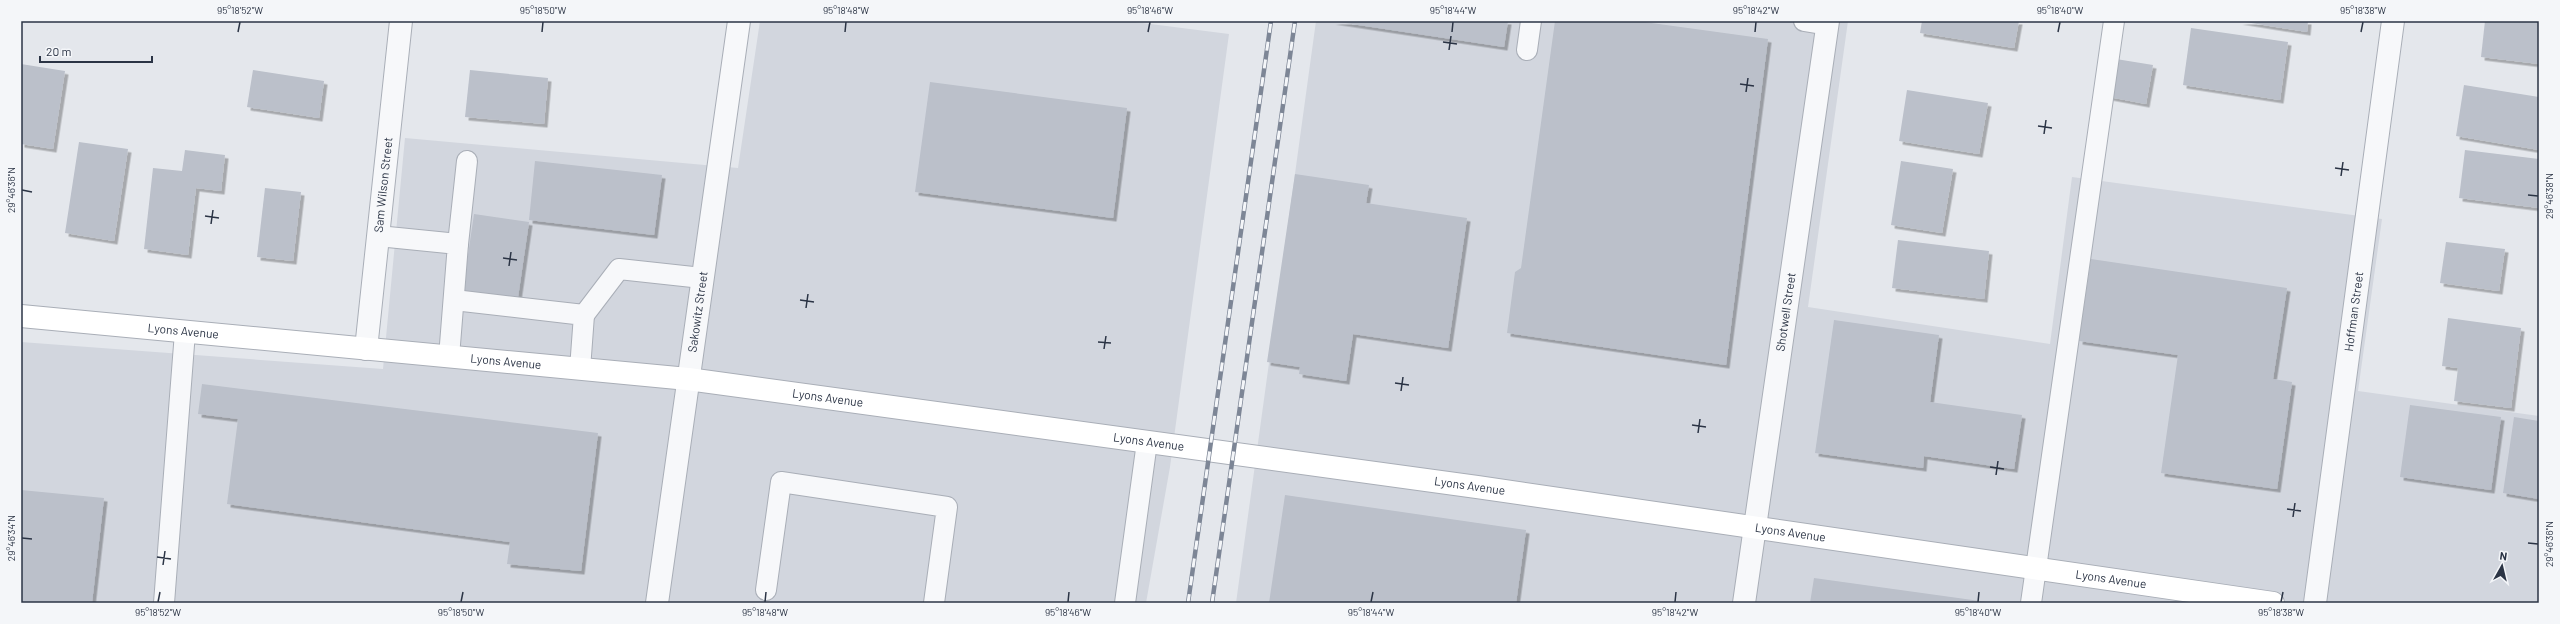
<svg xmlns="http://www.w3.org/2000/svg" width="2560" height="624" font-family="Barlow,sans-serif">
<defs>
<filter id="shadow"><feDropShadow dx="3.5" dy="3.5" stdDeviation="0" flood-color="#0004"/></filter>
</defs>
<rect width="100%" height="100%" fill="#e4e7ec"/>
<g fill="#d2d6de">
<polygon points="760,21 1127,21 1229,34 1170,467 1146,603 21,603 21,342 383,369 405,138 738,168"/>
<polygon points="1316,21 1848,21 1808,307 2050,344 2072,177 2382,219 2358,391 2539,416 2539,603 1236,603"/>
</g>
<g fill="#bbc0ca" filter="url(#shadow)">
<polygon points="1332,21 1508,21 1504,47"/>
<polygon points="1555,21 1637,21 1768,39 1726,365 1507,333 1515,272 1521,268"/>
<polygon points="1922,21 2019,21 2014,48 1920,33"/>
<polygon points="2239,21 2308,21 2307,32"/>
<polygon points="2485,21 2539,21 2539,64 2481,57"/>
<polygon points="2191,28 2288,42 2280,100 2183,85"/>
<polygon points="2116,59 2153,65 2146,104 2109,97"/>
<polygon points="21,64 65,71 53,149 21,144"/>
<polygon points="253,70 324,81 319,118 247,107"/>
<polygon points="470,70 548,78 544,124 465,117"/>
<polygon points="930,82 1127,108 1113,218 915,192"/>
<polygon points="2464,85 2539,97 2539,150 2456,136"/>
<polygon points="1907,90 1988,103 1979,154 1899,141"/>
<polygon points="79,142 128,149 114,241 65,233"/>
<polygon points="185,150 225,155 221,191 196,188 188,255 144,249 153,168 182,171"/>
<polygon points="2465,150 2539,159 2539,208 2459,198"/>
<polygon points="535,161 662,175 654,235 529,220"/>
<polygon points="1901,161 1953,169 1942,233 1891,225"/>
<polygon points="1295,174 1369,185 1366,203 1467,218 1448,348 1353,334 1346,381 1299,374 1300,367 1267,362"/>
<polygon points="265,188 301,192 293,261 257,257"/>
<polygon points="474,214 529,222 517,304 462,296"/>
<polygon points="1898,240 1989,251 1984,299 1892,288"/>
<polygon points="2446,242 2505,249 2499,291 2440,283"/>
<polygon points="2091,259 2287,288 2273,379 2292,382 2277,489 2161,473 2178,355 2079,341"/>
<polygon points="2448,318 2521,328 2511,408 2454,401 2458,368 2442,366"/>
<polygon points="1834,320 1939,335 1930,402 2022,415 2014,469 1924,456 1923,468 1815,453"/>
<polygon points="202,384 598,433 581,571 507,564 510,542 227,504 238,419 198,414"/>
<polygon points="2410,405 2501,417 2491,490 2400,477"/>
<polygon points="2514,417 2539,421 2539,499 2503,493"/>
<polygon points="21,490 104,498 92,603 21,603"/>
<polygon points="1285,495 1526,530 1516,603 1269,603"/>
<polygon points="1814,578 1987,602 1987,603 1810,603"/>
</g>
<g fill="none" stroke-linecap="round" stroke-linejoin="round">
<defs>
<g id="lane">
<polyline points="1804,21 1828,25"/>
<polyline points="1527,50 1531,21"/>
<polyline points="378,236 458,244 449,357"/>
<polyline points="458,244 467,161"/>
<polyline points="454,300 584,315 580,369"/>
<polyline points="584,315 619,269 702,278"/>
<polyline points="766,590 781,482 947,507 934,603"/>
<polyline points="164,603 185,332"/>
<polyline points="1125,603 1147,442"/>
<polyline points="2031,603 2114,21"/>
</g>
<g id="street">
<path id="s1" d="M366 349 401 21"/>
<path id="s2" d="M657 603 739 21"/>
<path id="s3" d="M1744 603 1828 21"/>
<path id="s4" d="M2315 603 2393 21"/>
</g>
<g id="secondary">
<path id="s5" d="M21 316 688 379 1477 487 2273 603"/>
</g>
</defs>
<use href="#lane" stroke="#a9aeb7" stroke-width="22"/>
<use href="#street" stroke="#a9aeb7" stroke-width="24"/>
<use href="#secondary" stroke="#a9aeb7" stroke-width="24"/>
<use href="#lane" stroke="#f7f8fa" stroke-width="20"/>
<use href="#street" stroke="#f7f8fa" stroke-width="22"/>
<use href="#secondary" stroke="#fff" stroke-width="22"/>
<defs>
<g id="rail">
<polyline points="1188,603 1271,21"/>
<polyline points="1212,603 1295,21"/>
</g>
</defs>
<use href="#rail" stroke="#7d8696" stroke-width="4.5"/>
<use href="#rail" stroke="#f4f6f9" stroke-width="3" stroke-dasharray="9" stroke-linecap="butt"/>
</g>
<path fill="none" stroke="#2b3445" stroke-width="1.5" d="M238 32 240 22M542 32 543 22M845 32 846 22M1148 32 1150 22M1452 32 1453 22M1755 32 1756 22M2058 32 2060 22M2361 32 2363 22M1443 42 1457 44M1449 50 1451 36M1740 84 1754 86M1746 92 1748 78M2038 126 2052 128M2044 134 2046 120M2335 168 2349 170M2341 176 2343 162M22 190 32 192M2528 195 2538 196M205 216 219 218M211 224 213 210M503 258 517 260M509 266 511 252M800 300 814 302M806 308 808 294M1098 342 1111 343M1104 349 1106 336M1395 383 1409 385M1401 391 1403 377M1692 425 1706 427M1698 433 1700 419M1990 467 2004 469M1996 475 1998 461M2287 509 2301 511M2293 517 2295 503M22 538 32 539M2528 543 2538 544M157 557 171 559M163 565 165 551M158 602 160 592M461 602 463 592M765 602 766 592M1068 602 1069 592M1371 602 1373 592M1675 602 1676 592M1978 602 1979 592M2281 602 2283 592"/>
<g text-anchor="middle" stroke-width="3" stroke-linejoin="round" paint-order="stroke">
<g font-size="12" fill="#2b3445" stroke="#f4f6f9">
<text dy="4" stroke="none"><textPath href="#s1" startOffset="165">Sam Wilson Street</textPath></text>
<text dy="4" stroke="none"><textPath href="#s2" startOffset="294">Sakowitz Street</textPath></text>
<text dy="4" stroke="none"><textPath href="#s3" startOffset="294">Shotwell Street</textPath></text>
<text dy="4" stroke="none"><textPath href="#s4" startOffset="294">Hoffman Street</textPath></text>
<text dy="4" stroke="none"><textPath href="#s5" startOffset="163">Lyons Avenue</textPath></text>
<text dy="4" stroke="none"><textPath href="#s5" startOffset="487">Lyons Avenue</textPath></text>
<text dy="4" stroke="none"><textPath href="#s5" startOffset="811">Lyons Avenue</textPath></text>
<text dy="4" stroke="none"><textPath href="#s5" startOffset="1135">Lyons Avenue</textPath></text>
<text dy="4" stroke="none"><textPath href="#s5" startOffset="1459">Lyons Avenue</textPath></text>
<text dy="4" stroke="none"><textPath href="#s5" startOffset="1783">Lyons Avenue</textPath></text>
<text dy="4" stroke="none"><textPath href="#s5" startOffset="2107">Lyons Avenue</textPath></text>
</g>
</g>
<rect width="2560" height="624" fill="none" stroke="#f4f6f9" stroke-width="44"/>
<g transform="translate(2502 566) rotate(8)" stroke="#f4f6f9" stroke-width="3" paint-order="stroke">
<path d="M0-3L7 15L0 10L-7 15Z" fill="#2b3445"/>
<text y="-6" font-size="11" font-weight="bold" text-anchor="middle" fill="#2b3445">N</text>
</g>
<path d="M40 56v6h112v-6" fill="none" stroke="#2b3445" stroke-width="2"/>
<text x="46" y="56" font-size="12" fill="#2b3445" stroke="#f4f6f9" stroke-width="3" paint-order="stroke">20 m</text>
<rect x="22" y="22" width="2516" height="580" fill="none" stroke="#2b3445" stroke-width="1.5"/>
<g font-size="10" text-anchor="middle" fill="#2b3445">
<text x="240" y="14">95°18'52"W</text>
<text x="543" y="14">95°18'50"W</text>
<text x="846" y="14">95°18'48"W</text>
<text x="1150" y="14">95°18'46"W</text>
<text x="1453" y="14">95°18'44"W</text>
<text x="1756" y="14">95°18'42"W</text>
<text x="2060" y="14">95°18'40"W</text>
<text x="2363" y="14">95°18'38"W</text>
<text transform="translate(11 190) rotate(-90)" y="4">29°46'36"N</text>
<text transform="translate(2549 196) rotate(-90)" y="4">29°46'38"N</text>
<text transform="translate(11 538) rotate(-90)" y="4">29°46'34"N</text>
<text transform="translate(2549 544) rotate(-90)" y="4">29°46'36"N</text>
<text x="158" y="616">95°18'52"W</text>
<text x="461" y="616">95°18'50"W</text>
<text x="765" y="616">95°18'48"W</text>
<text x="1068" y="616">95°18'46"W</text>
<text x="1371" y="616">95°18'44"W</text>
<text x="1675" y="616">95°18'42"W</text>
<text x="1978" y="616">95°18'40"W</text>
<text x="2281" y="616">95°18'38"W</text>
</g>
</svg>
